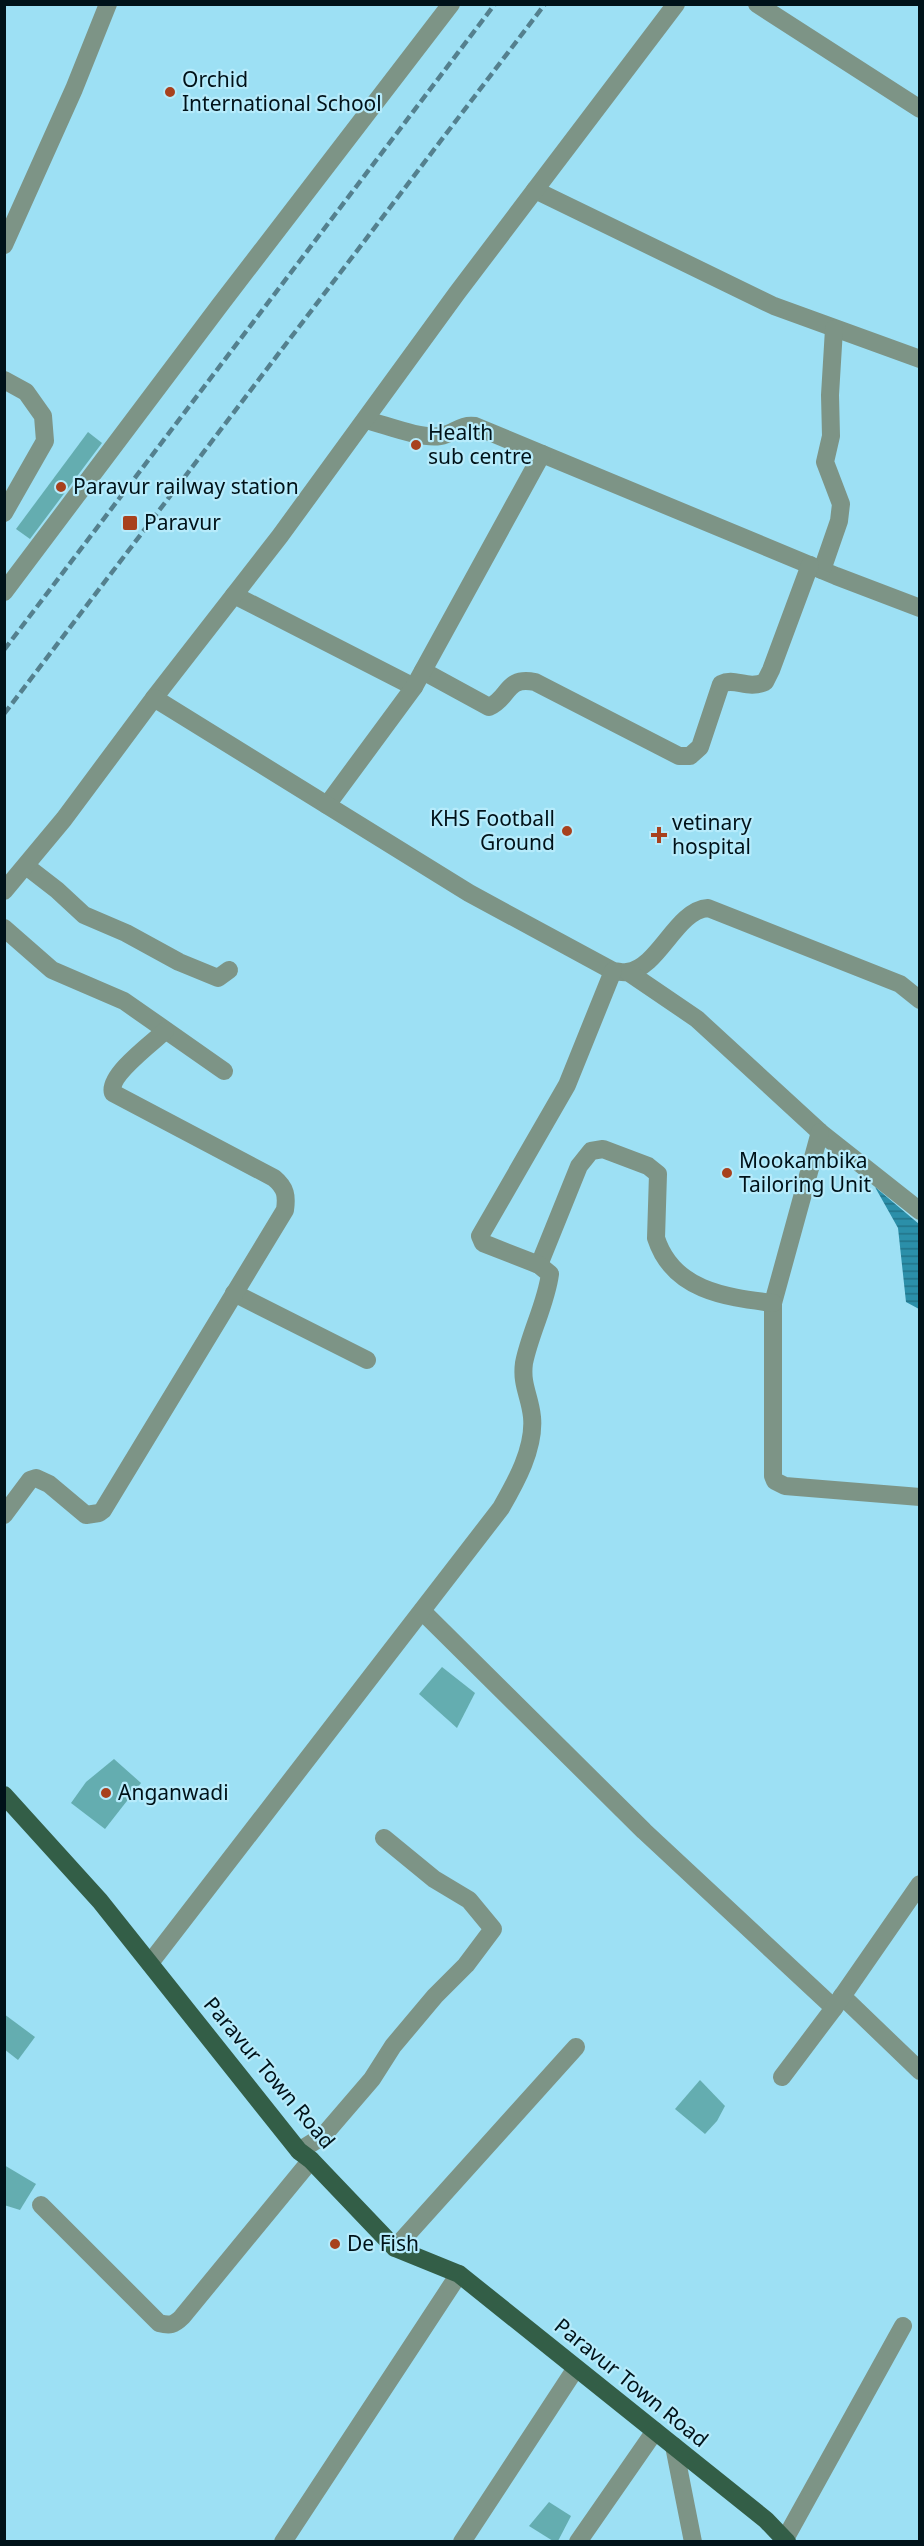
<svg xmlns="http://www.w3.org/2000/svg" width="924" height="2546" font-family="'Noto Sans',sans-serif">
<defs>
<pattern id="water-rules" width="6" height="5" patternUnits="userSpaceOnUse" patternTransform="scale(1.5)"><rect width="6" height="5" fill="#2b8fa9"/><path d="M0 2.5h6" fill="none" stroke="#227389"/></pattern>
</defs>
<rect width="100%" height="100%" fill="#9de0f4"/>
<polygon fill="url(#water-rules)" points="875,1187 919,1224 919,1309 906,1302 898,1228"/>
<g fill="#64adb0">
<polygon points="88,432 102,443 30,539 16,529"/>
<polygon points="442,1667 475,1693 457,1728 419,1694"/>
<polygon points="114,1759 141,1783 105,1829 71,1803 86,1782"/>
<polygon points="4,2014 35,2037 18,2060 4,2049"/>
<polygon points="700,2080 725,2106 717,2121 705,2134 675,2109"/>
<polygon points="4,2165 36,2184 20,2210 4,2205"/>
<polygon points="549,2502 571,2516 558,2541 553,2541 529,2526"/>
</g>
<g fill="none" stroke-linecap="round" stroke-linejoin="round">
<g stroke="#7d9486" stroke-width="18">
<polyline points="757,4 920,109"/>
<polyline points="535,190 774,306 920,359"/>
<polyline points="4,245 74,89 108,4"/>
<polyline points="4,380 26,392 43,416 45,441 4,513"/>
<path d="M366 420C386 425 420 439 440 436 454 434 460 424 475 426L836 576 920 608"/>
<polyline points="822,570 839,521 841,504 825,462 831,436 830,395 834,329"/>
<polyline points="4,592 220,305 451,4"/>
<polyline points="234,595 414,687"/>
<path d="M423 671 489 707C510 698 505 676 535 682L679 756H690L700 747 721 684C735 677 747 690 765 682L771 670 810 565"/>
<polyline points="154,698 280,536 457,293 676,4"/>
<polyline points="327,805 414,687 542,454"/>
<polyline points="26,866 57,890 84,915 126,933 179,962 218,978 229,970"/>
<path d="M4 891 64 819 154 698 469 893 613 971C617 971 623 973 627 972 659 968 676 910 708 908L900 984 920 1000"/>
<polyline points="4,928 52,970 124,1001 224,1071"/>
<polyline points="628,972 697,1019 820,1132 920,1211"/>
<polyline points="820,1132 773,1303 773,1476 775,1481 785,1486 920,1497"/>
<path d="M539 1265 579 1166 591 1151 603 1149 648 1166 658 1174 656 1238C673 1291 726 1297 773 1303"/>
<polyline points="234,1293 367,1360"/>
<path d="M4 1515 30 1480 36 1478 49 1484 86 1515 99 1513 103 1510 285 1210C287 1196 286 1188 274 1178L113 1093C107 1076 152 1043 165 1031"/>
<polyline points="422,1611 644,1831 834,2008"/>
<path d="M150 1963 501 1508C516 1482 535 1448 532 1417 530 1396 521 1385 524 1363 530 1333 546 1304 550 1274L539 1265 483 1243 480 1236 567 1085 613 971"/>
<polyline points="842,1996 920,2071"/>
<polyline points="782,2077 834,2008 920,1884"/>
<polyline points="299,2151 323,2136 372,2079 393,2046 435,1996 466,1965 493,1929 469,1900 434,1879 384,1838"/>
<path d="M41 2205 159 2323C170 2326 174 2325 182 2317L311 2160"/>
<polyline points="395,2248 576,2047"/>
<polyline points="674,2446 693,2542"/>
<polyline points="785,2539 903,2326"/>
<polyline points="283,2542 459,2274"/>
<polyline points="462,2542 576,2368"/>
<polyline points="578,2542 655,2431"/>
</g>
<polyline stroke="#335e47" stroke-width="18" points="4,1795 100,1901 299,2151 311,2160 395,2248 459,2274 766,2520 787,2542"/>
<g stroke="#54808e" stroke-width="4.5" stroke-dasharray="9 4.5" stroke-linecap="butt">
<polyline points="4,650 495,4"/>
<polyline points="4,714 545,4"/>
</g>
</g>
<g fill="#a8411d" stroke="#b6ebfb" stroke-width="2">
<circle cx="170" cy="92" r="6"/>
<circle cx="416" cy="445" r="6"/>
<circle cx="61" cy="487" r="6"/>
<rect x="122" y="515" width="16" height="16" rx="3"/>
<circle cx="567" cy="831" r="6"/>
<path d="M656 826h6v6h6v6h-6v6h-6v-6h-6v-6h6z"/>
<circle cx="727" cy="1173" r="6"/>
<circle cx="106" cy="1793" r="6"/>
<circle cx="335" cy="2244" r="6"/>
</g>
<g text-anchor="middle" stroke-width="4.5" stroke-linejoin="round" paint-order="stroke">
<g font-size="21" fill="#001219" stroke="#b6ebfb" text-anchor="start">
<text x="182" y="87">Orchid<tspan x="182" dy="24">International School</tspan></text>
<text x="428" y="440">Health<tspan x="428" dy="24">sub centre</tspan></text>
<text x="73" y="494">Paravur railway station</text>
<text x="144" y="530">Paravur</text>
<text x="555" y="826" text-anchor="end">KHS Football<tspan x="555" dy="24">Ground</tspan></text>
<text x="672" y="830">vetinary<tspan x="672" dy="24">hospital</tspan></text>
<text x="739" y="1168">Mookambika<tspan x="739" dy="24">Tailoring Unit</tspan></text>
<text x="118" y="1800">Anganwadi</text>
<text x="347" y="2251">De Fish</text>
</g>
<g font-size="21" fill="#001219" stroke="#b6ebfb">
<text transform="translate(269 2073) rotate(50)" y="7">Paravur Town Road</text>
<text transform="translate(631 2383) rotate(39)" y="7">Paravur Town Road</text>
</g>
</g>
<rect width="924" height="2546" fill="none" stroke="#001219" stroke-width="12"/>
</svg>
